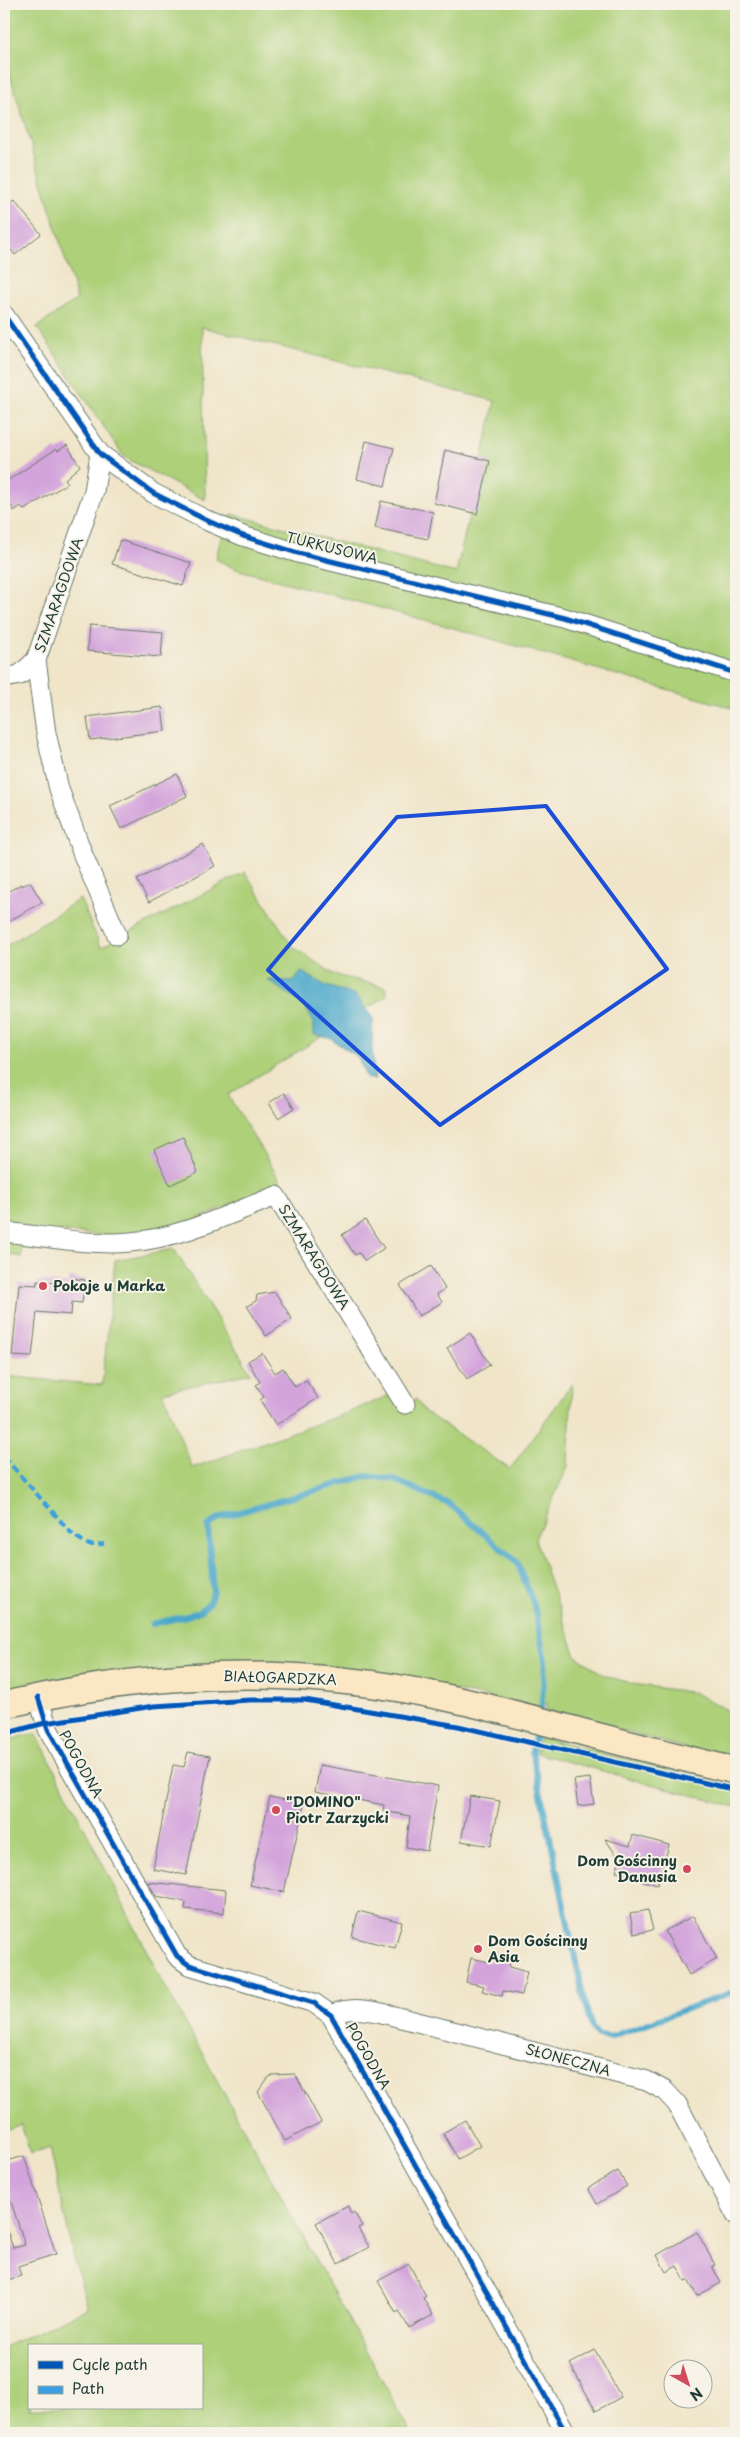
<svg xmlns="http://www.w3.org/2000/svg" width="740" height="2437" font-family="'Playpen Sans',sans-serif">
<rect width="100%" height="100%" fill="#f7f3e8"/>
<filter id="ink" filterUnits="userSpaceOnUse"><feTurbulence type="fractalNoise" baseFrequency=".02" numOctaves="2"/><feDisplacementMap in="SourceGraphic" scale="10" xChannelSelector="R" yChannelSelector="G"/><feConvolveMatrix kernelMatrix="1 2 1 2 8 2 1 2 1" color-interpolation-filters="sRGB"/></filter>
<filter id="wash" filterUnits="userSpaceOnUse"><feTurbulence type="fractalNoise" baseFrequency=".0096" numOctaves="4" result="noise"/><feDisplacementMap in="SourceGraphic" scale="20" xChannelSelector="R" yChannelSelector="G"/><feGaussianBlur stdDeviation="1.12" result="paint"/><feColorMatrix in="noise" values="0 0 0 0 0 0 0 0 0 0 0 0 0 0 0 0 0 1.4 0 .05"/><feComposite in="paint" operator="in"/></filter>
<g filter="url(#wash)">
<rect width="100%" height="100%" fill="#f0e5c9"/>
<g fill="#add079" stroke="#668656" fill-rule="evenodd">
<polygon points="4,4 736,4 736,709 443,625 236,569 216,559 220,541 232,514 456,573 495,401 202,327 205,500 124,457 37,327 77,299 4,55"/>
<polygon points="245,872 292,946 335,975 386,987 387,996 228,1095 281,1182 194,1221 119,1237 4,1226 4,947 80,899 101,947"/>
<polygon points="4,1237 20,1239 22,1257 4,1254"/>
<polygon points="174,1249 251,1373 163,1392 192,1468 352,1411 392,1394 401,1408 416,1399 425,1412 510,1469 572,1384 568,1466 535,1539 576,1656 604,1675 633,1684 695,1693 736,1715 736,1762 546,1710 547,1704 542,1702 540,1708 408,1681 4,1695 4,1376 102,1385 115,1260"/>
<path d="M36 1733 159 1975 411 2433H4V2347L88 2308 73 2255 50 2148 31 2154 21 2125 4 2132V1741ZM29 2346H201V2408H29Z"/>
<polygon points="540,1737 736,1787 736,1807 536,1753"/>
</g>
<path fill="#4ca8ca" stroke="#36727f" d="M301 971 326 986 356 995 373 1018 372 1047 375 1079 366 1078 358 1057 329 1038 314 1035C315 1005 290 996 267 980L295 981Z"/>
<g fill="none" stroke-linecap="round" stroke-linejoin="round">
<g stroke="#4ca8ca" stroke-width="6">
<polyline points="152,1624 187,1616 200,1611 209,1603 213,1592 208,1526 219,1518 366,1476 392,1479 449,1504 517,1562 534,1605 545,1661 541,1714"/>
<polyline points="538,1726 532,1751 584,2001 592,2027 598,2036 610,2037 736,1991"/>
</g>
</g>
<g id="blocks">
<g fill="#d3a4db">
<polygon points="14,201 41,234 15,255 4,241 4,209"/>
<polygon points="366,441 394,448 385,486 357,479"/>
<polygon points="67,445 80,466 65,479 68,483 24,510 21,506 14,511 4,494 4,483 56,449 58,451"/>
<polygon points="445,450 490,461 477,514 434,503"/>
<polygon points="381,501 433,512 428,539 375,528"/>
<polygon points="120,540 191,563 183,586 112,564"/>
<polygon points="89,626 163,632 161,657 87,651"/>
<polygon points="162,707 165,731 90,740 87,717"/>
<polygon points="177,774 187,796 121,829 110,806"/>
<polygon points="203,844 215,866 149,902 137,880"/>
<polygon points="30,882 42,902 4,924 4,894 21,884 22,886"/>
<polygon points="284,1093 294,1108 278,1118 269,1103"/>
<polygon points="183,1137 198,1172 170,1185 154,1150"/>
<polygon points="365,1220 384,1248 365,1261 359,1253 355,1255 342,1235"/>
<polygon points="431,1266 445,1289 437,1294 442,1302 419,1316 400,1285"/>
<polygon points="70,1278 85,1280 82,1303 72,1302 71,1315 37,1312 32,1357 12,1356 19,1284 37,1285 37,1281 69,1284"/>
<polygon points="275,1292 292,1319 266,1336 247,1306 256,1301 257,1295"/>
<polygon points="470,1333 490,1365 467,1379 447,1348"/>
<polygon points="262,1353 275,1373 283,1368 295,1387 306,1380 318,1398 276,1425 260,1400 264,1397 256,1385 260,1382 248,1361"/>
<polygon points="188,1752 210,1756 186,1875 153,1869 173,1765 184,1767"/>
<polygon points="320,1765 438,1786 427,1851 406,1847 410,1816 383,1811 384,1805 315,1792"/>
<polygon points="590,1778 594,1804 578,1806 574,1780"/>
<polygon points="470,1796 500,1801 491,1846 461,1841"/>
<polygon points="270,1797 304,1804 284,1892 250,1885"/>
<polygon points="633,1835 669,1845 657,1885 637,1879 638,1876 616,1871 620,1860 605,1839 630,1846"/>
<polygon points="148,1882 226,1890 224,1913 185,1909 186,1902 156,1896"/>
<polygon points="648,1910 653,1930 634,1934 630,1914"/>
<polygon points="358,1911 402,1922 395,1948 352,1937"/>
<polygon points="693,1916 717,1959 689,1975 665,1931"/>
<polygon points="492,1952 511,1956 509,1967 527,1972 522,1995 503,1991 502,1996 482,1991 484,1986 466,1982 471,1958 489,1962"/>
<polygon points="295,2074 321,2122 285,2141 258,2092 268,2078 272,2075"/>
<polygon points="465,2120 480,2146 458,2159 443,2133"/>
<polygon points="24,2156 56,2254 18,2266 21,2276 4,2281 4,2233 8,2233 13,2248 25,2245 4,2180 4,2162"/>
<polygon points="618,2171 627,2186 597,2204 588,2188"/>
<polygon points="348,2206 351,2214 354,2212 362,2226 358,2228 369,2247 338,2264 316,2223"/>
<polygon points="697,2232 715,2265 712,2266 721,2283 697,2296 688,2280 685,2281 677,2266 666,2272 657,2255"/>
<polygon points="409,2264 426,2296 423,2298 433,2315 409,2328 399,2311 396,2313 378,2281"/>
<polygon points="595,2350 621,2397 596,2411 570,2364"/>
</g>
</g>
</g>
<g filter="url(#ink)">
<use href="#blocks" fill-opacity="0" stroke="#687868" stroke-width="1"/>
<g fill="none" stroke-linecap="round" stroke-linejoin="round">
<defs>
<g id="street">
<polyline points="4,315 100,454 153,493 208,521 243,536 298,553 565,618 736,673"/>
<polyline points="100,454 94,491 36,660 46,733 59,789 83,855 117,935"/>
<polyline points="4,678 20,675 36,660"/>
<path d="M4 1232C45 1236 89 1246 130 1242 181 1238 229 1214 276 1196L405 1404"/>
<polyline points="38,1697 48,1729 177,1956 189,1965 314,2003 331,2015 566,2433"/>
<path d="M331 2015C348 2007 363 2009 382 2013L647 2081 665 2091 677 2104 736 2215"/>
</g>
<path id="secondary" d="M4 1705C116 1679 231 1668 346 1681 416 1688 485 1706 553 1724 614 1741 675 1756 736 1771"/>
</defs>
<use href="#street" stroke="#687868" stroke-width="21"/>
<use href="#secondary" stroke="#687868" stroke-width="29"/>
<use href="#street" stroke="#fff" stroke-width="19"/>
<use href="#secondary" stroke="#fbe7c3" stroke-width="26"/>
<polyline stroke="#3c9ee2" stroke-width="4" stroke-dasharray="8 4" stroke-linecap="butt" points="4,1457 73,1535 89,1545 104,1544"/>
<defs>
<g id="cycleway">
<polyline points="4,315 100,454 153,493 208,521 243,536 298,553 565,618 736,673"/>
<polyline points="38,1697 48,1729 177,1956 189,1965 314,2003 331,2015 566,2433"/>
<polyline points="4,1734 45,1723 154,1706 250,1700 305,1700 458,1726 736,1790"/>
</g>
</defs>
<use href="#cycleway" stroke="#f7f3e8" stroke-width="8"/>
<use href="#cycleway" stroke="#0057b8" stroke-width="5"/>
</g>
</g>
<path fill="none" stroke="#1d4ed8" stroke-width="4" stroke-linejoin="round" d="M546 806 667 969 440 1125 268 970 397 817Z"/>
<g fill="#d1495b" stroke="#f7f3e8" stroke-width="2">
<circle cx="43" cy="1286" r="5"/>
<circle cx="276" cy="1810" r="5"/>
<circle cx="687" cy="1869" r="5"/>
<circle cx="478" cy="1949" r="5"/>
</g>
<g text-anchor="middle" stroke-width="4" stroke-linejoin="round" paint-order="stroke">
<g font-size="14" fill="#1f3d34" stroke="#f7f3e8">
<text transform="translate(332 548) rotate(14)" y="5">TURKUSOWA</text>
<text transform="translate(59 595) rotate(-71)" y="5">SZMARAGDOWA</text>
<text transform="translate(314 1257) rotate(58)" y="5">SZMARAGDOWA</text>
<text transform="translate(280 1678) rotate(2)" y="5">BIAŁOGARDZKA</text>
<text transform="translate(81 1764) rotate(61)" y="5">POGODNA</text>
<text transform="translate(368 2056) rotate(60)" y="5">POGODNA</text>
<text transform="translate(568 2060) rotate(15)" y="5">SŁONECZNA</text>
</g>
<g font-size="14" font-weight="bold" fill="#1f3d34" stroke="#f7f3e8" text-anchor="start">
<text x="53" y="1291">Pokoje u Marka</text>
<text x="286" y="1807">"DOMINO"<tspan x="286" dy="16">Piotr Zarzycki</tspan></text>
<text x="677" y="1866" text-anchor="end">Dom Gościnny<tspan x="677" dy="16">Danusia</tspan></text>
<text x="488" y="1946">Dom Gościnny<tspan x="488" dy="16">Asia</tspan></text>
</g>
</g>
<rect width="740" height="2437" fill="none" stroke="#f7f3e8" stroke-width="20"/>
<rect x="28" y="2344" width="175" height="65" fill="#f7f3e8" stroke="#a1aaa0"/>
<rect x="38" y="2361" width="25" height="8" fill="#0057b8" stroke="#a1aaa0"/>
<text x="72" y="2370" font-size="15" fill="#1f3d34">Cycle path</text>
<rect x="38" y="2386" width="25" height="8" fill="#3c9ee2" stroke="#a1aaa0"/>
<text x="72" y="2394" font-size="15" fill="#1f3d34">Path</text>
<g transform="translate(688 2384) rotate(141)"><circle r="24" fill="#f7f3e8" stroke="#a1aaa0"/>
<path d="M0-4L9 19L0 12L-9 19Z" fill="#d1495b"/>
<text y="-8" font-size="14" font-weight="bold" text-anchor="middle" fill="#1f3d34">N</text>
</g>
</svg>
